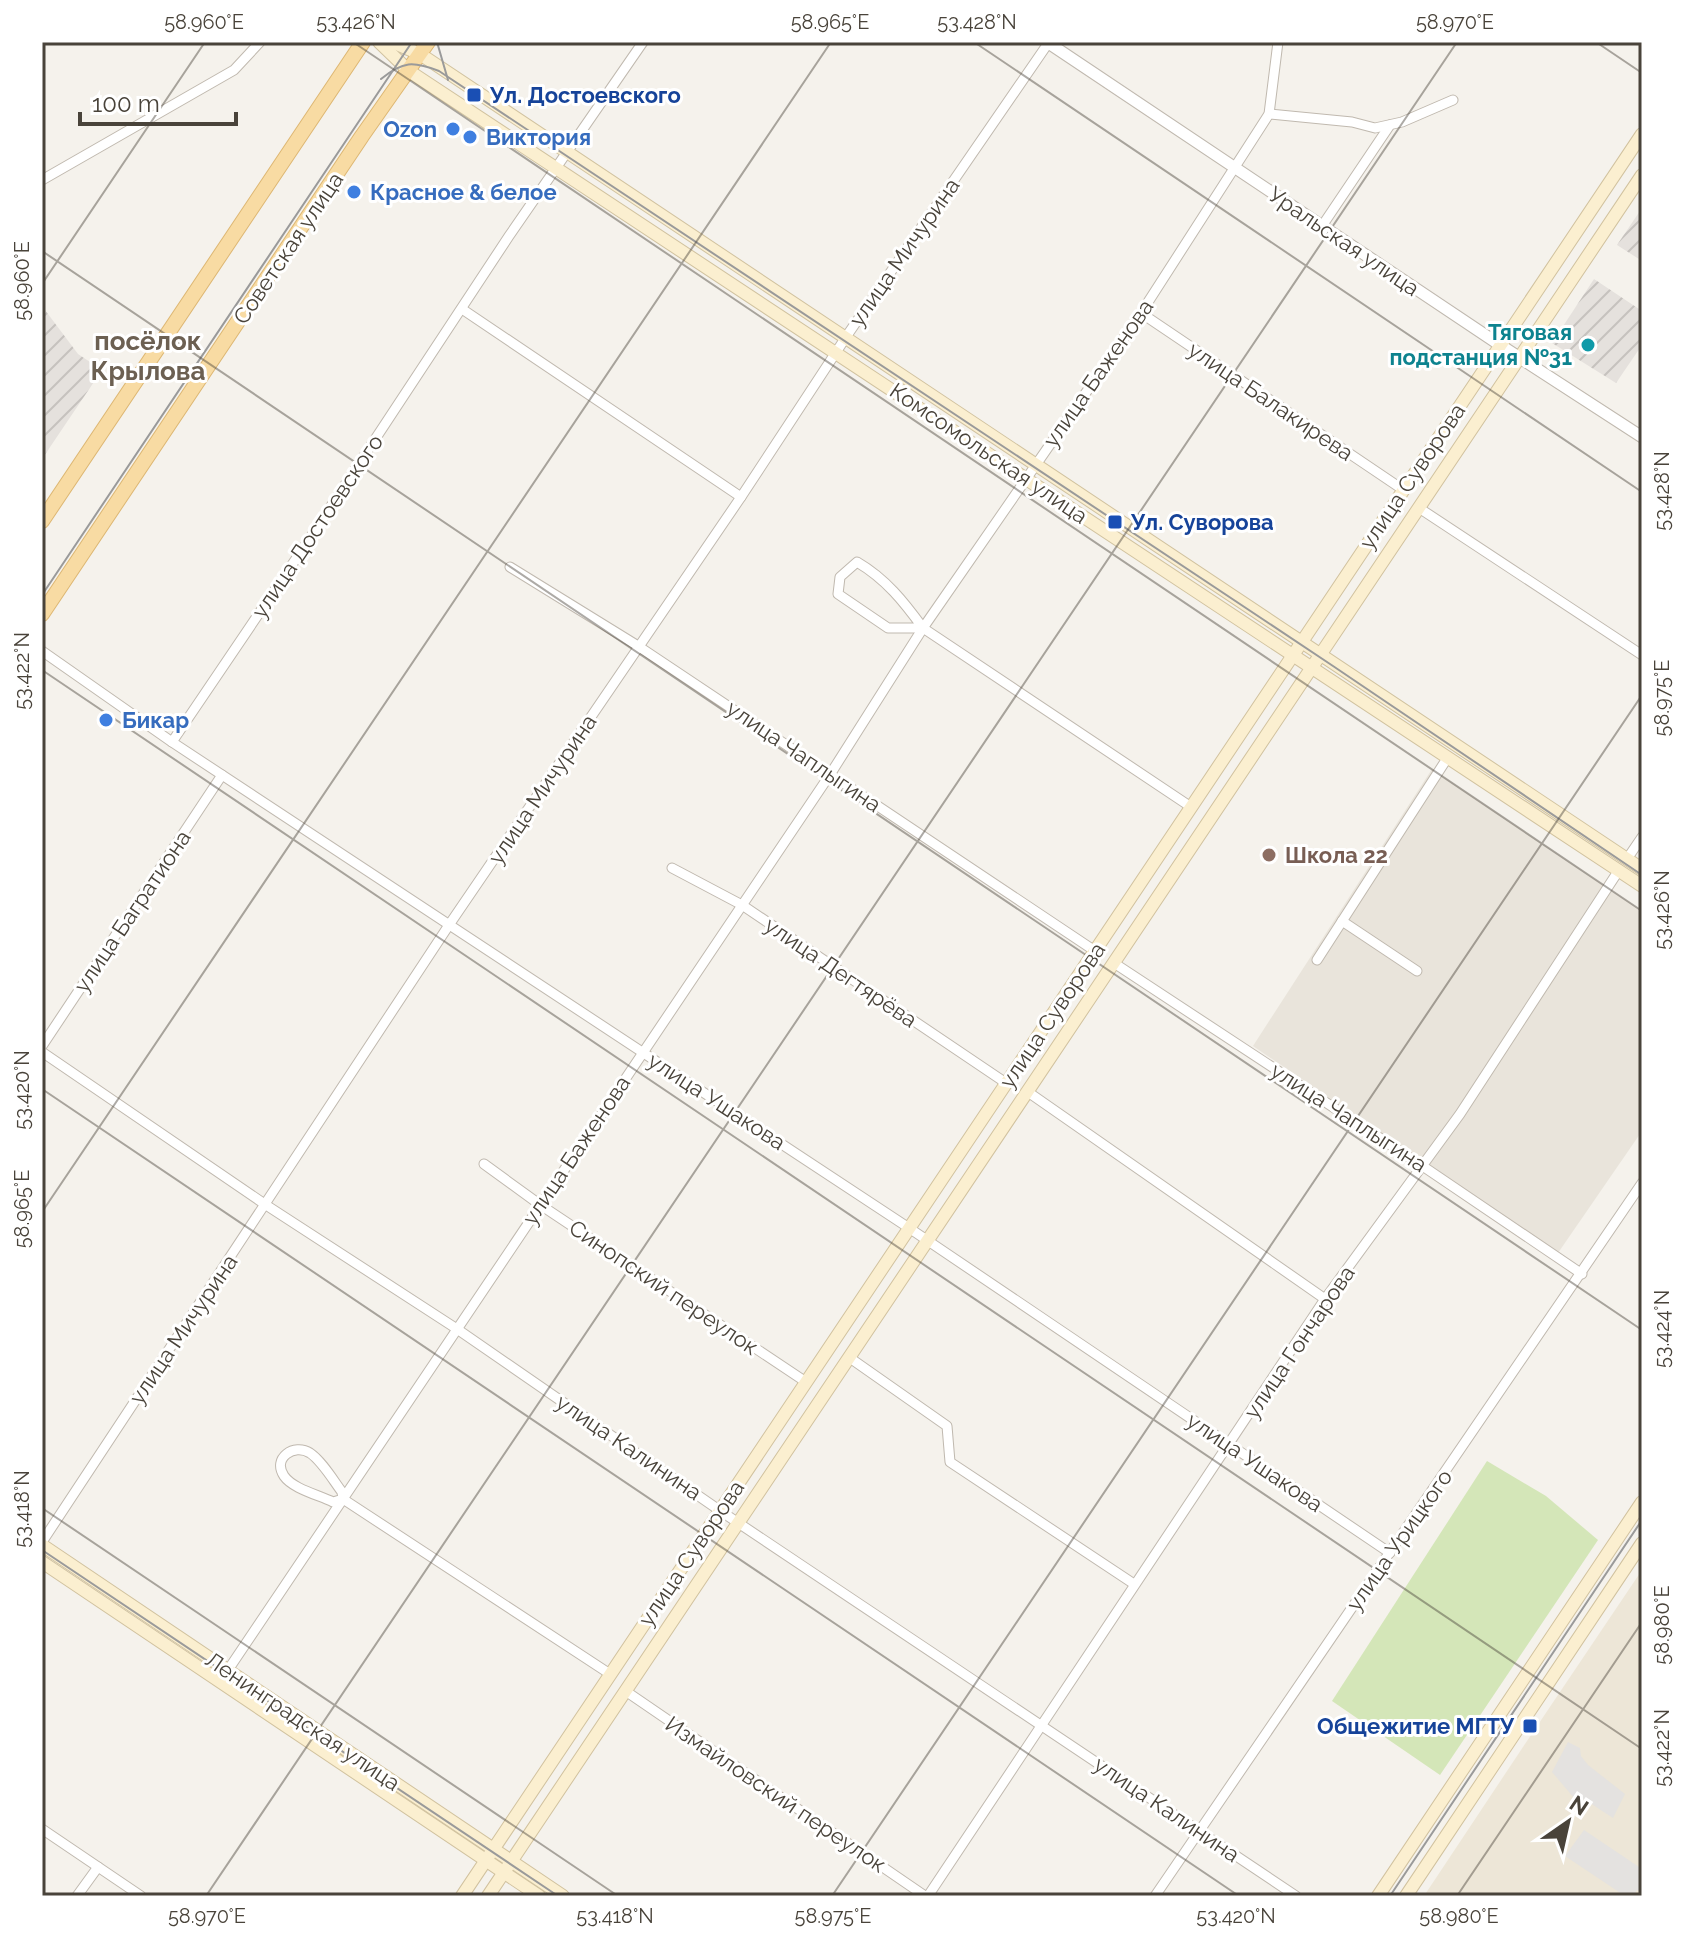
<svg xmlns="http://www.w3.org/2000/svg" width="1684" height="1938" font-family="Raleway,sans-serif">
<defs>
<pattern id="industrial-furrows" width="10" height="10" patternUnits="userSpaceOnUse" patternTransform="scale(2)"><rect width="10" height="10" fill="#e5e1dd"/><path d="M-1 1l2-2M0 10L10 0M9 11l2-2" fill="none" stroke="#c6c2be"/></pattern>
</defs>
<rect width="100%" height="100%" fill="#f5f2ec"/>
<polygon fill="#e9e4db" points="1432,769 1642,911 1642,1131 1558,1253 1253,1046"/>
<g fill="url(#industrial-furrows)">
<polygon points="1642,208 1642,261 1617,245"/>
<polygon points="1594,279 1642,311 1642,345 1616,383 1552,343"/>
<polygon points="42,306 78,354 102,370 42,459"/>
</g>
<polygon fill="#ede6d7" points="1642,1570 1642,1896 1424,1896 1523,1747"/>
<polygon fill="#d4e6b8" points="1487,1461 1546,1496 1598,1540 1440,1775 1332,1701"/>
<g fill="#e4e2e0">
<polygon points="1568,1742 1580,1748 1581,1756 1588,1765 1625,1794 1613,1818 1584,1799 1580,1805 1552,1772"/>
<polygon points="1584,1830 1642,1869 1642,1894 1637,1890 1633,1896 1625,1896 1565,1856"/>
</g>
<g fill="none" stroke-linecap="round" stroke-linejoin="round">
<defs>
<g id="minor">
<polyline points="1269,114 1352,122 1375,128 1402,122 1453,100"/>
<polyline points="42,180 234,70 260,42"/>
<polyline points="1322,226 1390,125"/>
<polyline points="462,309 741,497"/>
<polyline points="1141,313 1402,489"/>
<polyline points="1419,508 1642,655"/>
<polyline points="510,567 638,646 1095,951"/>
<path d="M923 628H888L838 594 840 577 857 562C886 579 904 602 923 628L1191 807"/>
<polyline points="42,651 172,742 909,1228 1390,1553"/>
<polyline points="172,742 308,541 509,236 643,42"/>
<polyline points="1627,859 1642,837"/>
<polyline points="672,868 742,905 1006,1083"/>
<polyline points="1342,921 1417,971"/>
<polyline points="1317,960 1448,757"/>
<polyline points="1114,963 1424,1167 1582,1274"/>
<polyline points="42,1046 222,775"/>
<polyline points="42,1052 266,1205 457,1329 719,1510 1296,1896"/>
<polyline points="1028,1092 1325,1299"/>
<polyline points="484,1164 539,1204 806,1382"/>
<polyline points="850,1358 947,1426 950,1462 1134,1584"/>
<path d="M343 1499 333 1502C319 1495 293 1489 284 1476 272 1458 294 1443 310 1453 322 1461 333 1480 342 1492L343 1499 610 1674"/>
<polyline points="42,1542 449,925 741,497 848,334 1049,42"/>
<polyline points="228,1670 831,773 923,628 1141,313 1269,114 1278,42"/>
<polyline points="627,1692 925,1896"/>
<polyline points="42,1829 141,1896"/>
<polyline points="77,1896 98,1867"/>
<polyline points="928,1896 1325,1299 1460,1114 1619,870"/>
<polyline points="1155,1896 1642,1183"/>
</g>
<polyline id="tertiary" points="1047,42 1500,345 1642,437"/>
<g id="secondary">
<polyline points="379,42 409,71 1642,886"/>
<polyline points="392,42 420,54 1642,869"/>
<polyline points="42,1545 563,1896"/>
<polyline points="42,1562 539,1896"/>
<polyline points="462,1896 1642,134"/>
<polyline points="488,1896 1642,175"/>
<polyline points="1378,1896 1642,1502"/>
<polyline points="1406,1896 1642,1543"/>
</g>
<g id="primary">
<polyline points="42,521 363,42"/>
<polyline points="42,614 362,136 428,42"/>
</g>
</defs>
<use href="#minor" stroke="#c0b9af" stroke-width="11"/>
<use href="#tertiary" stroke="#c0b9af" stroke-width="13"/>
<use href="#secondary" stroke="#d1c29f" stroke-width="14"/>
<use href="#primary" stroke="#ddb773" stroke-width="16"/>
<use href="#minor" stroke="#fff" stroke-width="9"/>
<use href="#tertiary" stroke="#fff" stroke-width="11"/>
<use href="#secondary" stroke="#fbefd0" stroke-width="12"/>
<use href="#primary" stroke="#f8dba3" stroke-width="14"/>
<g stroke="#9a9a9a" stroke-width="2">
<polyline points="437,42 448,80"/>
<path d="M381 79C403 61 413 61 439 71L1333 666 1642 875"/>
<polyline points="42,595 412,42"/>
<polyline points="42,1550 558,1896"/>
<polyline points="1390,1896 1642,1520"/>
</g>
</g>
<path fill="none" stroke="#49433a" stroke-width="2" stroke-opacity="0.45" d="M353 42 1642 911M974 42 1642 492M1596 42 1642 73M42 251 1642 1330M42 284 205 42M42 670 1642 1749M42 1089 1239 1896M42 1212 831 42M42 1508 618 1896M206 1896 1457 42M832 1896 1642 695M1457 1896 1642 1622"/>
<g fill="#1a4fb4" stroke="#fff" stroke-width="3">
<rect x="466" y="87" width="16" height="16" rx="4"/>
<rect x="1107" y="514" width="16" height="16" rx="4"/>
<rect x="1522" y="1718" width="16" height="16" rx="4"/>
</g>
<g fill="#3f7fe0" stroke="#fff" stroke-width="3">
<circle cx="453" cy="129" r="8"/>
<circle cx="470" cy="137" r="8"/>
<circle cx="354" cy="192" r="8"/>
<circle cx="106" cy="720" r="8"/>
</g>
<circle fill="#0f9aa8" stroke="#fff" stroke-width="3" cx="1588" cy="345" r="8"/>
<circle fill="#8d6e63" stroke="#fff" stroke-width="3" cx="1269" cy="855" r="8"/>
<g text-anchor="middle" stroke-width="6" stroke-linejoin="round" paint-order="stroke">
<g font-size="22" font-weight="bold" fill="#164399" stroke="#fff" text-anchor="start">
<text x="490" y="103">Ул. Достоевского</text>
<text x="1131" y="530">Ул. Суворова</text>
<text x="1514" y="1734" text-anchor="end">Общежитие МГТУ</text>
</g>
<g font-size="22" font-weight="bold" fill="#366cbe" stroke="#fff" text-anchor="start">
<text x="437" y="137" text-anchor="end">Ozon</text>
<text x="486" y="145">Виктория</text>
<text x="370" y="200">Красное &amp; белое</text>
<text x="122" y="728">Бикар</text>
</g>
<g font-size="22" fill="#49433a" stroke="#fff">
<text transform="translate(1344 241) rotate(34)" y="8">Уральская улица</text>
<text transform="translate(288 248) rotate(-56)" y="8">Советская улица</text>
<text transform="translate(904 252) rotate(-55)" y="8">улица Мичурина</text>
<text transform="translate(1098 373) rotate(-55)" y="8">улица Баженова</text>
<text transform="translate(1271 401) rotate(34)" y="8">улица Балакирева</text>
<text transform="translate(989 453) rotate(34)" y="8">Комсомольская улица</text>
<text transform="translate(1412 476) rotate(-56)" y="8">улица Суворова</text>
<text transform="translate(317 526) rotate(-56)" y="8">улица Достоевского</text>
<text transform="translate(804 756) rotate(34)" y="8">улица Чаплыгина</text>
<text transform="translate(542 789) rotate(-56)" y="8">улица Мичурина</text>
<text transform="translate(132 911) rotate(-56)" y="8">улица Багратиона</text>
<text transform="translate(841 972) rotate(34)" y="8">улица Дегтярёва</text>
<text transform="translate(1052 1015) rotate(-56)" y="8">улица Суворова</text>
<text transform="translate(717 1101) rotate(33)" y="8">улица Ушакова</text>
<text transform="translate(1349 1117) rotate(33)" y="8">улица Чаплыгина</text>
<text transform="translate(576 1150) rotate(-56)" y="8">улица Баженова</text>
<text transform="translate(664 1287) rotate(34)" y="8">Синопский переулок</text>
<text transform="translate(183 1329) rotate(-56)" y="8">улица Мичурина</text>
<text transform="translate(1299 1342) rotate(-56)" y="8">улица Гончарова</text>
<text transform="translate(629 1447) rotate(34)" y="8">улица Калинина</text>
<text transform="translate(1255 1462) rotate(34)" y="8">улица Ушакова</text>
<text transform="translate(1399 1540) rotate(-55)" y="8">улица Урицкого</text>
<text transform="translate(691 1553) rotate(-56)" y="8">улица Суворова</text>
<text transform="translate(303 1721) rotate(34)" y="8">Ленинградская улица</text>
<text transform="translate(776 1794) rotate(34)" y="8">Измайловский переулок</text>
<text transform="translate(1167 1809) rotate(34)" y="8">улица Калинина</text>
</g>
<g font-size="22" font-weight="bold" fill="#0d838f" stroke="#fff" text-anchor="end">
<text x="1572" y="340">Тяговая<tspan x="1572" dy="25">подстанция №31</tspan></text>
</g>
<g font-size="22" font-weight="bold" fill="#785e54" stroke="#fff" text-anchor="start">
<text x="1285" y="863">Школа 22</text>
</g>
<g font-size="26" font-weight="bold" fill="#6c6052" stroke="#fff">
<text x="148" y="350">посёлок<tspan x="148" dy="30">Крылова</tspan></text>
</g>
</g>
<rect width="1684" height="1938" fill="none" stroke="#ffffff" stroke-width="88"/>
<g transform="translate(1568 1822) rotate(34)" stroke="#ffffff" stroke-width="6" paint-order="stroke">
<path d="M0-6L14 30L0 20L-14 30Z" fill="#49433a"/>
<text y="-12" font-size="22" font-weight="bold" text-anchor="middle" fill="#49433a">N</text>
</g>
<path d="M80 112v12h156v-12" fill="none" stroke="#49433a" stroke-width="4"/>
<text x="92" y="112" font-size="24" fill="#49433a" stroke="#ffffff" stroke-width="6" paint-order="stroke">100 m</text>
<rect x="44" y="44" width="1596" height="1850" fill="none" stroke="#49433a" stroke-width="3"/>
<g font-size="20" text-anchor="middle" fill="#49433a">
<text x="204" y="29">58.960°E</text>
<text x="356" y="29">53.426°N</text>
<text x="830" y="29">58.965°E</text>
<text x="977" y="29">53.428°N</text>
<text x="1455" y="29">58.970°E</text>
<text transform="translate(22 281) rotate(-90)" y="7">58.960°E</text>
<text transform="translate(1662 491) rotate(-90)" y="7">53.428°N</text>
<text transform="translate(22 671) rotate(-90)" y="7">53.422°N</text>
<text transform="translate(1662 698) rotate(-90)" y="7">58.975°E</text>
<text transform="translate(1662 910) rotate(-90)" y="7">53.426°N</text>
<text transform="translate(22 1090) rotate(-90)" y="7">53.420°N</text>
<text transform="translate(22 1209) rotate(-90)" y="7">58.965°E</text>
<text transform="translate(1662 1329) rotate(-90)" y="7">53.424°N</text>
<text transform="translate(22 1509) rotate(-90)" y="7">53.418°N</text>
<text transform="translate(1662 1625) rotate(-90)" y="7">58.980°E</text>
<text transform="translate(1662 1748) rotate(-90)" y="7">53.422°N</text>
<text x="207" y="1923">58.970°E</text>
<text x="615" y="1923">53.418°N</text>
<text x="833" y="1923">58.975°E</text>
<text x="1236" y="1923">53.420°N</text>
<text x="1459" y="1923">58.980°E</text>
</g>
</svg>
